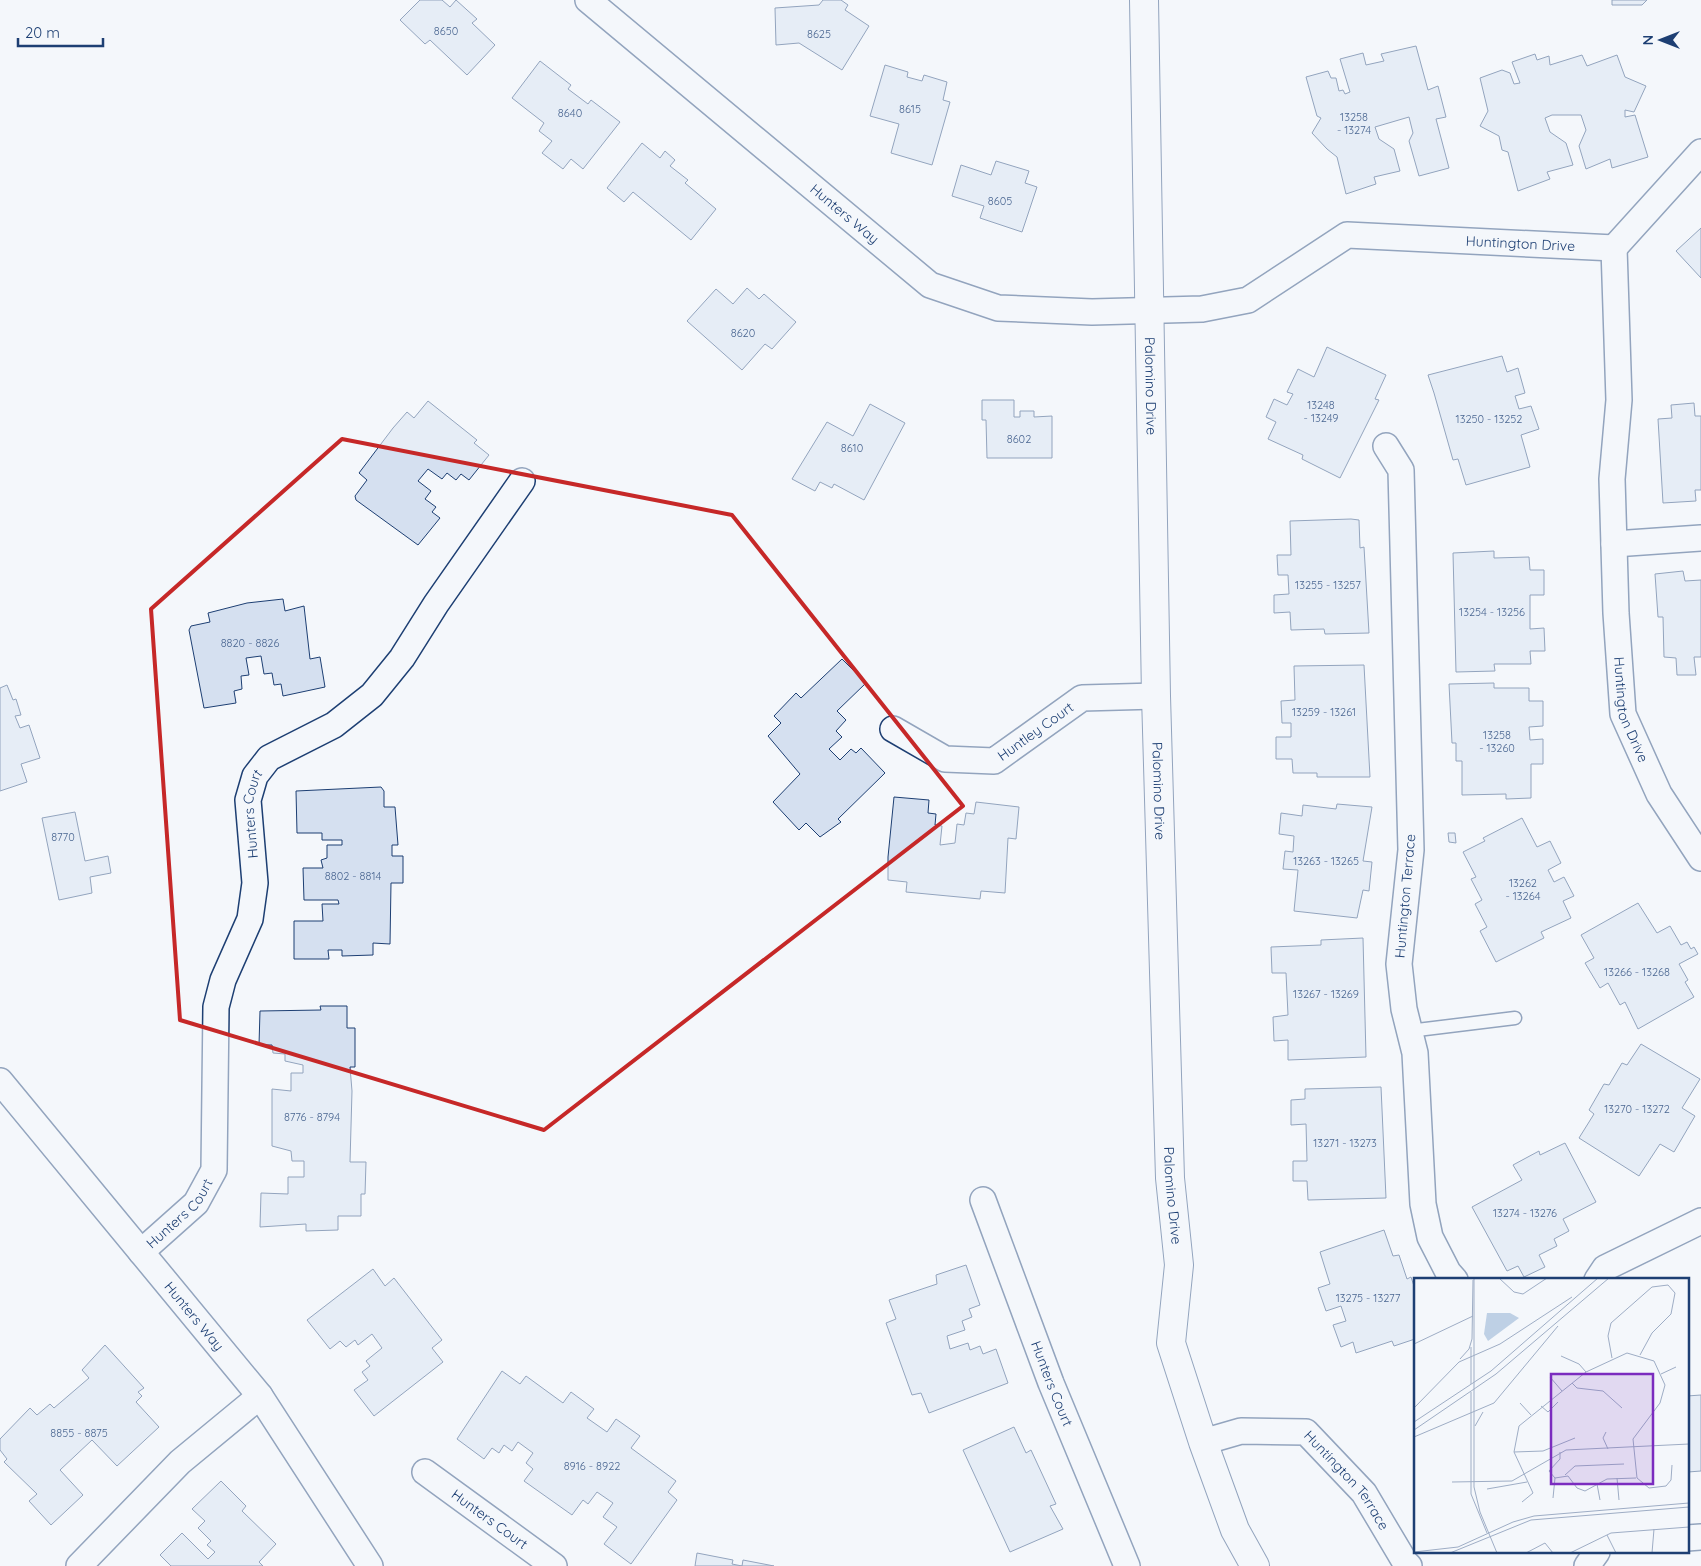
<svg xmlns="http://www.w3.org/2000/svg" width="1701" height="1566" font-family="Quicksand,sans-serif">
<rect width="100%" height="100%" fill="#f4f7fb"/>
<g fill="#d5e0f0" stroke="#1d3f73">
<polygon points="420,0 442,0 450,7 456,0 477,19 472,23 495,45 467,75 430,40 425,44 400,20"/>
<polygon points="823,0 841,0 848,5 845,10 869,26 842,70 799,43 776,45 775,8 819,5"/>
<polygon points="1612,0 1647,0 1642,5 1612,5"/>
<polygon points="1416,46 1428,90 1438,86 1446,117 1436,119 1449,168 1419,176 1409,141 1413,133 1409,117 1375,127 1379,139 1394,149 1400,171 1374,177 1376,184 1346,194 1337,157 1327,149 1312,133 1321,118 1317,116 1306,77 1328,71 1331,78 1336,78 1339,91 1343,90 1345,94 1350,92 1340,59 1363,53 1366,65 1384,61 1381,54"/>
<polygon points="1535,54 1537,60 1549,56 1550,65 1582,55 1587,66 1617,55 1625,77 1646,86 1634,112 1625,110 1625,117 1635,115 1648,157 1612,168 1610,159 1586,169 1579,146 1586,130 1581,115 1552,115 1545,118 1550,132 1566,143 1573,165 1547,172 1550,179 1518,191 1508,152 1502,150 1499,136 1480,126 1488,111 1480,78 1502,70 1510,73 1514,84 1520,83 1512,62"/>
<polygon points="540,61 571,85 568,89 588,104 591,100 620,122 583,169 571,159 563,169 542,153 552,141 539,131 544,123 512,98"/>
<polygon points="885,65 908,72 907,77 922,81 924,75 947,82 943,100 950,102 932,165 891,153 899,124 870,116"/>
<polygon points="642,143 660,158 665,151 675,160 670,166 688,180 685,183 716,209 691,240 633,192 624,202 607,188"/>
<polygon points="996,161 1029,171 1025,183 1037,187 1022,232 980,218 984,206 952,196 961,165 991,175"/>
<polygon points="1701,228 1701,278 1676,251"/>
<polygon points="747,288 759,299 764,294 796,322 772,349 765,344 742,370 687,321 716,289 733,304"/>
<polygon points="1327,347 1386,375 1375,399 1379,400 1340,478 1302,459 1303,455 1268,439 1276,422 1266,417 1274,399 1287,405 1293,394 1287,392 1298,369 1314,377"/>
<polygon points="1502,356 1507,372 1518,368 1525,393 1515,396 1519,409 1531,406 1539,429 1521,435 1530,467 1466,485 1458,459 1453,460 1434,393 1428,375"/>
<polygon points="982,400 1014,400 1014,417 1020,417 1020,411 1034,411 1034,417 1052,416 1052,458 987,458 986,420 982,420"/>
<polygon points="428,401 477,440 474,443 489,455 469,480 461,474 456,480 447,473 442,479 428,469 418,481 431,491 425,499 436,507 432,512 440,518 418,545 356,500 355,496 367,480 359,473 393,428 407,412 414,418"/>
<polygon points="1694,403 1695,416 1701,416 1701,490 1695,490 1696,501 1663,503 1658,419 1672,418 1671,405"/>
<polygon points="870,404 905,423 864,500 834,484 832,488 820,482 815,491 792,479 827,422 853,436"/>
<polygon points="1351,519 1359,520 1360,548 1364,547 1369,633 1325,634 1324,629 1291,630 1290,612 1274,613 1274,595 1289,594 1288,575 1278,575 1277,555 1291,555 1290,521"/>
<polygon points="1494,551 1494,558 1529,557 1530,570 1544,570 1544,595 1530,595 1530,629 1544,628 1545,651 1530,651 1531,664 1494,664 1495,671 1456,672 1453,553"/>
<polygon points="1683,571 1685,581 1701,580 1701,657 1694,657 1696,675 1677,675 1676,658 1664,657 1663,617 1658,617 1655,574"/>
<polygon points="283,599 285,611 304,606 310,659 320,657 325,687 283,696 281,684 274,685 272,673 264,674 261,656 246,658 249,675 241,676 242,689 234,691 236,703 204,708 189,630 191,626 210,622 208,613 247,603"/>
<polygon points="842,659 866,683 837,711 846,720 836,731 842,737 829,749 840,760 851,749 856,753 861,748 885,773 838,819 841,822 820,837 806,823 799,830 773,802 800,774 768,736 781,723 774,716 796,693 801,698"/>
<polygon points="1364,665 1370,777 1317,777 1317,773 1293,773 1292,759 1276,759 1276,737 1291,737 1291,723 1282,723 1281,701 1295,700 1294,666"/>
<polygon points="1494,683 1494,688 1529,688 1529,701 1543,701 1543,726 1529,727 1530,740 1543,739 1543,764 1531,764 1531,798 1506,799 1506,794 1462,795 1462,761 1456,761 1456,743 1452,743 1449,684"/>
<polygon points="7,685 13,700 16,699 21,715 15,716 20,728 29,725 40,758 21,764 27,782 0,791 0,688"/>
<polygon points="381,787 384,791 384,807 395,807 398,845 392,845 392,856 403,856 403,883 391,883 390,944 373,943 373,955 342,956 342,950 328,950 329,959 294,959 294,921 323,921 322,904 339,904 338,900 304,900 303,868 323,868 321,860 327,858 327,845 342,845 342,840 322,840 322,833 297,833 296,791"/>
<polygon points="894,797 929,800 928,813 936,814 935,825 942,826 940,845 955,843 957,824 964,825 966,813 974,814 976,802 1019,807 1016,839 1008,838 1005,893 981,891 980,899 906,892 907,882 888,880 888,857"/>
<polygon points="1337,804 1372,807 1363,861 1372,862 1369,891 1363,890 1357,918 1294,911 1298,870 1283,869 1285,851 1293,852 1294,836 1279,834 1281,813 1302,816 1303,805 1336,809"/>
<polygon points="75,812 85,861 108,856 111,873 90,877 92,893 59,900 42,818"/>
<polygon points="1522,818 1537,847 1550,841 1561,863 1548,870 1554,882 1564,877 1574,896 1563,901 1571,918 1541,932 1544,938 1496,962 1480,931 1487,927 1475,904 1482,900 1471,879 1476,877 1463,852 1485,841 1483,838"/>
<polygon points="1448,833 1455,833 1456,843 1449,842"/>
<polygon points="1638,903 1657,933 1670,926 1681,945 1687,942 1691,949 1694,947 1698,954 1679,964 1688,980 1685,982 1694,997 1638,1029 1625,1002 1620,1005 1608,983 1600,988 1585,963 1594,958 1581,935"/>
<polygon points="1363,938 1366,1057 1288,1060 1288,1040 1274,1041 1273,1017 1288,1015 1286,973 1272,973 1271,947 1321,945 1321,940"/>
<polygon points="320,1006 347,1006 347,1028 355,1028 355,1067 350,1067 352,1091 350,1162 366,1162 365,1194 361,1194 361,1216 338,1216 338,1230 306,1231 306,1224 260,1227 261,1193 288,1194 288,1177 304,1177 304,1161 292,1161 291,1151 272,1146 272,1089 291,1091 291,1073 303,1073 303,1065 285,1061 285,1054 273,1053 272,1045 259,1045 260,1011 321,1010"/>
<polygon points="1641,1044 1700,1079 1682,1108 1695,1116 1674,1152 1660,1144 1639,1176 1579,1138 1594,1114 1589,1110 1604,1084 1609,1085 1622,1063 1627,1065"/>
<polygon points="1381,1087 1386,1198 1308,1200 1307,1181 1293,1181 1293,1161 1307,1161 1306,1124 1291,1125 1291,1100 1305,1099 1305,1089"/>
<polygon points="1565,1143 1596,1202 1563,1219 1569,1231 1554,1239 1557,1246 1539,1255 1545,1267 1524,1277 1518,1266 1507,1271 1472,1207 1522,1180 1513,1165 1539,1151 1540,1155"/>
<polygon points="1384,1230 1393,1256 1399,1255 1407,1279 1411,1277 1415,1289 1415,1339 1394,1346 1392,1341 1356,1353 1353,1342 1341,1347 1333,1325 1346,1321 1341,1306 1326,1311 1318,1288 1330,1284 1320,1252"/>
<polygon points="966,1265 980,1305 969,1309 972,1317 962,1321 965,1330 947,1336 950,1349 968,1343 970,1350 980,1346 983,1354 996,1349 1008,1383 929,1413 921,1393 912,1395 886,1323 896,1319 889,1300 937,1284 936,1275"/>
<polygon points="373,1269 385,1286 394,1278 442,1340 432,1348 443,1362 374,1416 354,1390 368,1380 362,1372 370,1366 366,1361 382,1348 372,1334 358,1345 355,1340 346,1347 340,1341 330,1349 307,1320"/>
<polygon points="105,1345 144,1388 138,1392 142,1396 136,1402 159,1427 117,1466 92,1440 60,1470 83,1495 51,1525 29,1501 37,1494 4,1462 7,1459 0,1450 0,1439 30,1408 37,1415 50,1404 54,1408 89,1378 82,1370"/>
<polygon points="502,1371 520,1384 526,1376 563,1403 571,1392 594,1409 587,1418 607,1432 616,1419 640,1436 631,1448 676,1481 668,1492 677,1500 631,1564 604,1544 617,1527 603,1517 613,1503 597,1492 588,1504 583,1500 572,1515 524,1481 533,1469 526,1463 533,1453 518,1442 512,1451 504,1445 499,1453 492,1448 484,1459 457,1439"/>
<polygon points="1701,1395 1701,1471 1688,1472 1688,1483 1687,1483 1687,1396"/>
<polygon points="1014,1427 1026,1453 1031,1450 1056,1504 1050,1506 1063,1529 1010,1552 963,1450"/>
<polygon points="221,1481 246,1506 242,1511 276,1544 259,1562 263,1566 171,1566 160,1555 182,1533 208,1559 215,1552 207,1545 211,1541 198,1528 205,1521 192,1509"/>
<polygon points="697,1553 733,1560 732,1564 742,1566 743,1560 774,1566 695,1566"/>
</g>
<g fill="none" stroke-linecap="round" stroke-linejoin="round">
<defs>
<polyline id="lane" points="1409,1031 1515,1018"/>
<g id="street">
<path id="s1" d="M588 0 930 285 998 308 1092 312 1202 309 1248 300 1347 235 1614 248"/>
<path id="s2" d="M1614 248 1619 400 1612 479 1616 613 1623 714 1659 794 1701 858"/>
<polyline points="1614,248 1701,152"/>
<polyline points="1386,446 1401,470 1411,850 1399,964 1404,1009 1415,1053 1423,1204 1430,1237 1448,1272 1455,1280"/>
<polyline points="1614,544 1701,538"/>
<path id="s3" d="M893 729 945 759 994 761 1082 698 1156 696"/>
<path id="s4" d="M0 1081 260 1396 370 1566"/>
<path id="s5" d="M983 1200 1051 1383 1127 1566"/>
<path id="s6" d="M141 1252 196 1203 214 1170 216 1007 223 980 250 919 255 883 248 800 255 776 269 758 334 725 372 695 402 658 436 604 522 481"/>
<polyline points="1597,1280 1605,1268 1701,1221"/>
<path id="s7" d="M1203 1442 1241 1431 1306 1432 1364 1493 1405 1562 1409 1566"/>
<path id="s8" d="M425 1472 554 1566"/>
<polyline points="1687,1538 1701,1537"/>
<polyline points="79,1566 180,1462 260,1396"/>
<polyline points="1587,1566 1597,1552"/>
</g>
<g id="secondary">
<path id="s9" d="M1144 0 1156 696 1170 1178 1179 1265 1171 1343 1203 1442 1235 1530 1255 1566"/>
</g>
</defs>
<use href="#lane" stroke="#1d3f73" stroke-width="15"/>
<use href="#street" stroke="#1d3f73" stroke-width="28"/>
<use href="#secondary" stroke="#1d3f73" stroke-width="30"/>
<use href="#lane" stroke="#f4f7fb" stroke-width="12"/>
<use href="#street" stroke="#f4f7fb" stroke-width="25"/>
<use href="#secondary" stroke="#f4f7fb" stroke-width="28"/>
</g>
<path d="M0 0H1701V1566H0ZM342 439 732 515 963 806 544 1130 180 1020 151 609Z" fill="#f4f7fb" fill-opacity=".55" fill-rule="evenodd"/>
<path fill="none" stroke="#c62828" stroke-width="4" stroke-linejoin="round" d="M342 439 732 515 963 806 544 1130 180 1020 151 609Z"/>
<g text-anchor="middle" stroke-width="4" stroke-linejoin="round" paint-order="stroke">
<g font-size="11" fill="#4b6792">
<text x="446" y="35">8650</text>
<text x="819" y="38">8625</text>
<text x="910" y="113">8615</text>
<text x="570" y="117">8640</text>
<text x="1354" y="121">13258<tspan x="1354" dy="13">- 13274</tspan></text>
<text x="1000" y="205">8605</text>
<text x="743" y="337">8620</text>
<text x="1321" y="409">13248<tspan x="1321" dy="13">- 13249</tspan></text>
<text x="1489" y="423">13250 - 13252</text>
<text x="1019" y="443">8602</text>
<text x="852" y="452">8610</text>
<text x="1328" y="589">13255 - 13257</text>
<text x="1492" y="616">13254 - 13256</text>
<text x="250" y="647">8820 - 8826</text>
<text x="1324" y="716">13259 - 13261</text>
<text x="1497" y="739">13258<tspan x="1497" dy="13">- 13260</tspan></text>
<text x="63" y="841">8770</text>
<text x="1326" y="865">13263 - 13265</text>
<text x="353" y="880">8802 - 8814</text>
<text x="1523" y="887">13262<tspan x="1523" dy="13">- 13264</tspan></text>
<text x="1637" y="976">13266 - 13268</text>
<text x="1326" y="998">13267 - 13269</text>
<text x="1637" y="1113">13270 - 13272</text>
<text x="312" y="1121">8776 - 8794</text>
<text x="1345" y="1147">13271 - 13273</text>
<text x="1525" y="1217">13274 - 13276</text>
<text x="1368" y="1302">13275 - 13277</text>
<text x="79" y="1437">8855 - 8875</text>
<text x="592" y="1470">8916 - 8922</text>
</g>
<g font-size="14" fill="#1d3f73" stroke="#f4f7fb">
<text dy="5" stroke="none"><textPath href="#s1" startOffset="334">Hunters Way</textPath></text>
<text dy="5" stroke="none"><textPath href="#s1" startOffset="1060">Huntington Drive</textPath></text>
<text dy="5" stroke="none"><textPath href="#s9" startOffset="386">Palomino Drive</textPath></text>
<text dy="5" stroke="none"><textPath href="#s2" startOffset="464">Huntington Drive</textPath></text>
<text dy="5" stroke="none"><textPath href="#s3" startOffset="160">Huntley Court</textPath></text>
<text dy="5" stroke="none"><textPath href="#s9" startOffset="791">Palomino Drive</textPath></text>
<text dy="5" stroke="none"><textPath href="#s6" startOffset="475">Hunters Court</textPath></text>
<text transform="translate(1405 896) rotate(-85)" y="5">Huntington Terrace</text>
<text dy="5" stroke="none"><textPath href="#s9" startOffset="1196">Palomino Drive</textPath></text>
<text dy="5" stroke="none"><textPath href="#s6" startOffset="55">Hunters Court</textPath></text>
<text dy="5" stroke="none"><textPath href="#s4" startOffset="305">Hunters Way</textPath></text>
<text dy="5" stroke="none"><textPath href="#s5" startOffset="196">Hunters Court</textPath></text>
<text dy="5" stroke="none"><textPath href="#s7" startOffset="168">Huntington Terrace</textPath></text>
<text dy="5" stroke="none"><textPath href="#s8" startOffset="80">Hunters Court</textPath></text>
</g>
</g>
<g transform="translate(1414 1278)">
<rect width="275" height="275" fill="#f4f7fb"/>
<path d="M73 35H96L105 40 74 63 70 56Z" fill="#bed0e5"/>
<path fill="none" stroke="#9eadc5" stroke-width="1" d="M60 0V209L66 234 83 275M85 0 100 14 109 16 133 0M58 61 59 2M0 66 59 38M147 78 165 86 172 94M198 80 194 58 197 45 238 9 254 7 261 15 257 36 238 55 226 77M46 81 55 71 58 61M247 96 262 89M136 99 148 113M158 105 163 110 189 113 208 130M57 106V69M57 114V216L73 255M106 125 117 137M127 128 134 134 144 124M0 130 45 84 86 66 158 19M0 144 77 93 184 0M61 148 69 134M0 152 82 96 195 0M192 154 189 160 194 171M0 159 80 125 144 48M100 174 129 173 161 160M151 197 161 188 210 186M141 200 154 198 163 210 171 213 193 201 222 200M141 200 135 193 146 181V174M203 200 205 222M223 200 235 210 252 208 257 202 258 187M38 204 98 203 152 172 275 166M183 206 186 222M73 211 113 204M139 220 141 200M108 224 119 215 100 174 105 148 172 94 213 75 240 83 251 107 246 125 219 161 223 200M193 257 202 275M0 274 44 269 99 244 120 238 275 225M36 275 117 242 275 229M112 275 131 265 139 275M156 275 197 255 275 249M238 275 240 251"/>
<path fill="#7b2cbf" fill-opacity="0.15" stroke="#7b2cbf" stroke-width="2.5" d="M137 96H239V206H137Z"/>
<rect width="275" height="275" fill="none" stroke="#1d3f73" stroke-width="2.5"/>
</g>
<g transform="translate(1661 40) rotate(270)" stroke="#f4f7fb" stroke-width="4" paint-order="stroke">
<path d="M0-4L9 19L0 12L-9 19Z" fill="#1d3f73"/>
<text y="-8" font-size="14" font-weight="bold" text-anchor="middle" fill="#1d3f73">N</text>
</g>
<path d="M18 38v8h85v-8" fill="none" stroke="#1d3f73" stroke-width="2.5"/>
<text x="25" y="38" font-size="15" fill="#1d3f73" stroke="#f4f7fb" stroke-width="4" paint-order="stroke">20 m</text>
</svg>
